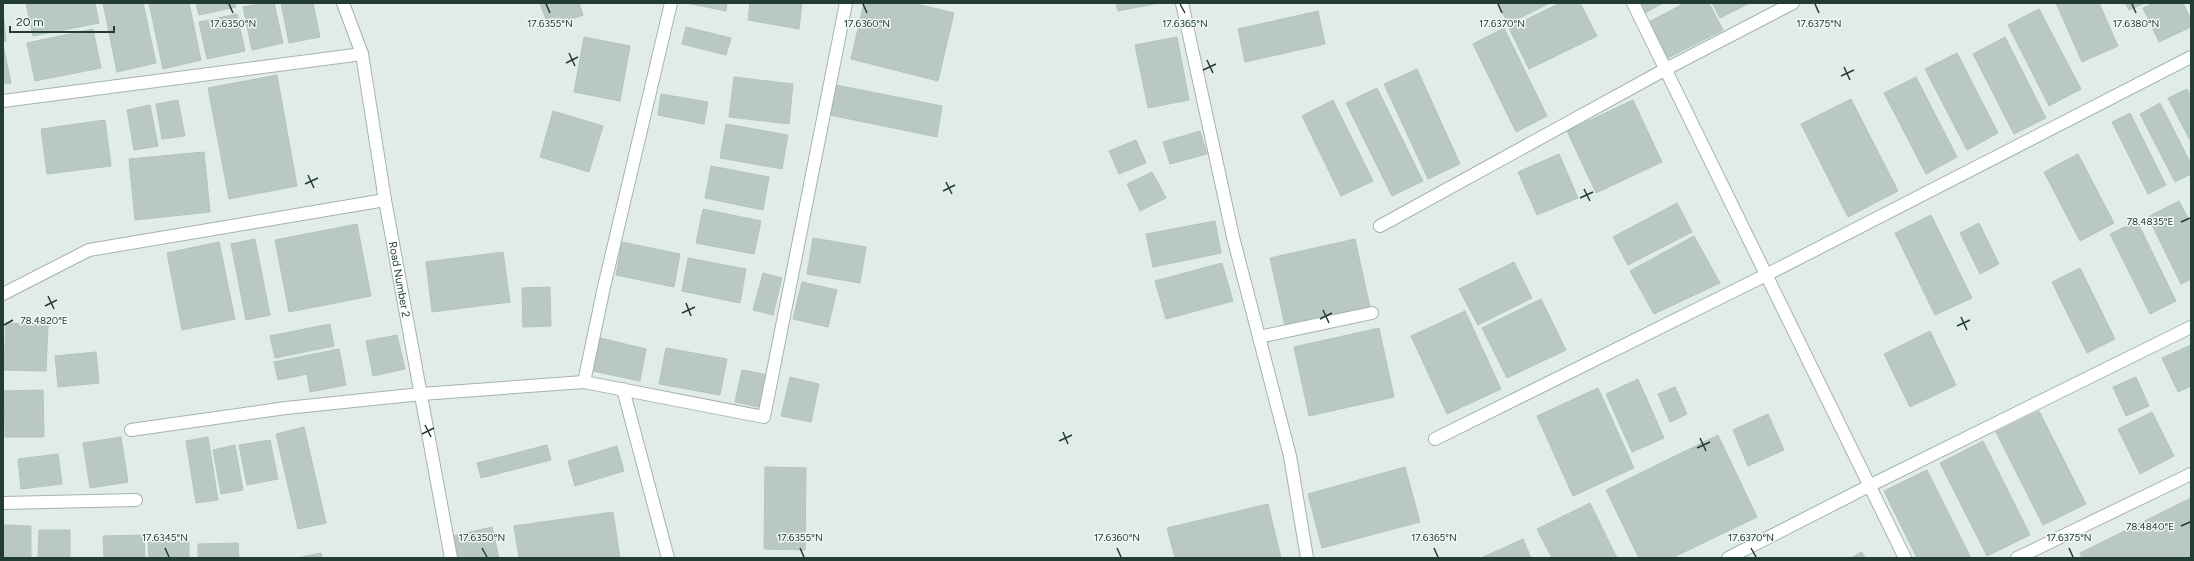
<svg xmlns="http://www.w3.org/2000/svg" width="2194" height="561" font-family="Figtree,sans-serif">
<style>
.building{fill:#b9c8c3;stroke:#b3c4be}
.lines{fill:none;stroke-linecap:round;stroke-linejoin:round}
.street-casing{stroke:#a4b3ae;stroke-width:14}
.street{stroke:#fff;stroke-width:12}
.ticks{fill:none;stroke:#223b35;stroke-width:1.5}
.labels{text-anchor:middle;stroke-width:3;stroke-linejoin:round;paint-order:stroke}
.street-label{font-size:11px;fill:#223b35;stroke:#f1f8f4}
.ticks-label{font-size:10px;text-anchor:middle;fill:#223b35;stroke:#f1f8f4;stroke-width:3;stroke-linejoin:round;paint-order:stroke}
</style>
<rect width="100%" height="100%" fill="#e1ebe7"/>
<!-- building -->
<path class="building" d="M26,3h69l4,20 -66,13z
M103,3h40l13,60 -39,9z
M149,3h40l12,57 -38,9z
M196,3h39l1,4 -37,8z
M265,3h9l9,40 -31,7 -9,-43z
M281,3h32l7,34 -31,6z
M540,3h39l4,12 -34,12z
M687,3h40l-1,8z
M750,3h52l-3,26 -51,-9z
M864,3h49l41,10 -16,68 -87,-22z
M1116,3h43l-41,8z
M1498,3h52l-42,21z
M1560,3h20l17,33 -68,33 -20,-41z
M1639,3h24l-18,10z
M1685,3h24l14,27 -57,29 -19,-36z
M1712,3h38l-30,15z
M2056,3h43l19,43 -36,16z
M2125,3h20l-16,7z
M2154,3h29l8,17v7l-32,15 -16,-34z
M2039,9l42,80 -32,17 -41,-81z
M1318,11l7,33 -80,18 -7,-33z
M3,12l3,29 -3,1z
M237,14l8,37 -38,8 -8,-37z
M686,27l45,11 -5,17 -44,-11z
M1504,28l43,88 -31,16 -43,-88z
M93,29l8,39 -66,13 -8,-38z
M584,37l46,9 -10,55 -46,-9z
M1177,37l12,63 -41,8 -13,-63z
M2005,37l41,81 -32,16 -41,-80z
M3,45l8,38 -8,1z
M1957,53l41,80 -31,17 -42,-81z
M1417,69l43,95 -32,15 -44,-95z
M277,75l20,111 -68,13 -21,-111z
M734,77l59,7 -4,40 -60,-7z
M1916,77l41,80 -31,17 -42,-81z
M836,85l106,21 -5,31 -107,-22z
M1377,88l46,93 -31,15 -46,-93z
M2187,89l4,7v46l-23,-44z
M661,94l47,8 -4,22 -46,-9z
M1851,99l47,92 -50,26 -47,-93z
M178,100l7,36 -23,3 -6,-35z
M1333,100l40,81 -32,15 -39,-80z
M1633,100l29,62 -66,31 -29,-62z
M2160,103l31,61v10l-16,8 -35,-68z
M150,105l8,41 -24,4 -7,-40z
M553,111l50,15 -14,46 -49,-15z
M2130,113l36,72 -18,9 -36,-72z
M105,120l6,46 -64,8 -6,-45z
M726,124l62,11 -6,34 -62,-11z
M1200,131l7,23 -37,10 -7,-22z
M1136,140l10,23 -27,11 -10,-23z
M204,152l6,60 -75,8 -6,-61z
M1559,154l19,44 -41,17 -19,-43z
M2078,154l36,69 -34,18 -36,-69z
M711,166l58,11 -6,33 -58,-12z
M1152,172l14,26 -26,13 -13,-27z
M2179,201l12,23v55l-10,5 -33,-67z
M1677,203l15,29 -64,33 -15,-28z
M703,209l58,12 -7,33 -58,-11z
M1931,215l41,83 -37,17 -40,-82z
M1215,221l6,32 -68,14 -7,-33z
M2137,221l39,80 -26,13 -40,-80z
M1979,223l20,41 -19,10 -20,-41z
M357,224l14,72 -82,16 -14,-72z
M1694,236l26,47 -66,31 -24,-43z
M813,238l53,9 -6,36 -53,-9z
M255,239l15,76 -24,5 -15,-76z
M1355,239l15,68 -85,19 -15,-68z
M219,242l16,77 -53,11 -15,-77z
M622,242l58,12 -6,33 -58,-12z
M503,252l7,50 -78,10 -6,-50z
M688,258l58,11 -6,34 -58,-12z
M1514,262l18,36 -54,27 -19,-36z
M1222,263l11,38 -67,18 -11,-38z
M2080,268l35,71 -28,14 -35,-71z
M763,273l19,5 -9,37 -20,-5z
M802,282l35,8 -9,37 -35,-8z
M550,287l1,39 -28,1 -1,-39z
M1541,299l25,51 -59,28 -25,-50z
M1465,311l36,78 -54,25 -36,-78z
M6,323l42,2 -2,46 -42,-1z
M330,324l4,22 -59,12 -5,-22z
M1379,328l15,69 -85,19 -15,-69z
M1930,331l26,54 -46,22 -26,-53z
M397,335l8,34 -32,7 -7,-35z
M600,338l46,11 -6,32 -47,-10z
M2191,345v41l-13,6 -16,-34z
M666,348l61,11 -7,36 -61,-11z
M339,349l7,36 -36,7 -3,-18 -29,6 -4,-18z
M96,352l3,31 -41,4 -3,-31z
M742,370l27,5 -6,33 -28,-6z
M790,377l29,7 -8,38 -30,-6z
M2136,377l13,29 -23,10 -13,-29z
M1638,379l26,59 -32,14 -26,-58z
M1675,387l12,27 -17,8 -12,-28z
M1598,388l36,80 -61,28 -36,-80z
M43,390l1,47h-39l-1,-46z
M2039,411l47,93 -43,21 -47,-93z
M2152,412l22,44 -34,18 -22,-45z
M1768,414l16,36 -36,16 -15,-36z
M304,427l22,96 -28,6 -22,-95z
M1718,435l39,82 -85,41h-33l-33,-68z
M121,437l7,45 -38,6 -7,-45z
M208,437l10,63 -22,3 -10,-62z
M270,440l8,39 -31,6 -8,-40z
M1983,441l47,94 -43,21 -47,-93z
M235,445l8,45 -22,4 -8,-44z
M547,445l4,15 -70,18 -4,-15z
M617,446l7,25 -49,15 -7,-25z
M58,454l4,30 -41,5 -3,-30z
M765,467l41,1 -1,82 -41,-1z
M1405,467l15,55 -98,26 -14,-54z
M1927,470l44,88h-54l-33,-67z
M2191,498v60h-109l-2,-5z
M1590,503l27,55h-65l-15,-29z
M1268,504l13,54h-106l-8,-30z
M613,512l7,46h-101l-5,-32z
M3,525l28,1v32h-28z
M492,527l7,31h-41l-5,-22z
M39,530h31v28h-32z
M144,535l1,23h-41l-1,-22z
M1523,539l8,19h-50z
M189,541v17h-40l-1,-16z
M238,543l1,15h-41v-14z
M1862,552l3,6h-15z
M321,553l1,5h-25z"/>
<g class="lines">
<!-- street casing -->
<g class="street-casing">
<g id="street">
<path id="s1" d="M343,3l19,51 23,146 66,358"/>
<path d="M1182,3l51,234 57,219 17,102"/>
<path d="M1633,3l272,555"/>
<path d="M3,101l359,-47"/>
<path d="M1380,226l286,-157 127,-66"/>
<path d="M3,294l86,-44 296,-50"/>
<path d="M1259,337l113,-24"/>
<path d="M584,382l20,-95 67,-284"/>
<path d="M623,389l45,169"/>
<path d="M131,430l155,-22 135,-14 163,-12 180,35 82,-414"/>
<path d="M1435,439l331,-164 425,-218"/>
<path d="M3,503l133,-3"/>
<path d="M1728,558l141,-72 322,-159"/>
<path d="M2017,558l174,-84"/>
</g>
</g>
<!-- street -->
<use href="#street" class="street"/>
</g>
<!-- ticks -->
<path class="ticks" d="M229,4l4,9M546,4l4,9M863,4l4,9M1180,4l5,9M1498,4l4,9M1815,4l4,9M2132,4l4,9M569,53l6,13M1207,60l6,13M566,63l12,-6M1844,67l6,13M1203,70l13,-6M1841,76l13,-6M308,175l6,13M946,182l6,12M305,184l13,-6M1584,189l6,12M943,191l12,-6M1580,198l13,-6M2181,222l9,-4M48,296l6,13M686,303l5,13M45,306l12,-6M1323,310l6,13M682,313l13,-6M1961,317l6,13M1320,319l12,-6M4,325l9,-5M1957,326l13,-6M425,425l6,12M1063,432l5,12M422,434l12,-6M1700,438l6,13M1059,441l13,-6M1697,448l13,-6M2181,526l9,-4M165,548l4,9M482,548l5,9M800,548l4,9M1117,548l4,9M1434,548l4,9M1751,548l5,9M2069,548l4,9"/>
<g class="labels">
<!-- street labels -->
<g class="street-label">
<text dy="4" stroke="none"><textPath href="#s1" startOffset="283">Road Number 2</textPath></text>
</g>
</g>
<g class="ticks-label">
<text x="233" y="27">17.6350°N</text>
<text x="550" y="27">17.6355°N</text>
<text x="867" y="27">17.6360°N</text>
<text x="1185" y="27">17.6365°N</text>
<text x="1502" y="27">17.6370°N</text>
<text x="1819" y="27">17.6375°N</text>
<text x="2136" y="27">17.6380°N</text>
<text x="2150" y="225">78.4835°E</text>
<text x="44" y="324">78.4820°E</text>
<text x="2150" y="530">78.4840°E</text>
<text x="165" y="541">17.6345°N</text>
<text x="482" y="541">17.6350°N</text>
<text x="800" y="541">17.6355°N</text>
<text x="1117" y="541">17.6360°N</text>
<text x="1434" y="541">17.6365°N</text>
<text x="1751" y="541">17.6370°N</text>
<text x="2069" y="541">17.6375°N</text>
</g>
<!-- border -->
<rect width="2194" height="561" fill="none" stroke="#223b35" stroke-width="8"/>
<!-- scale -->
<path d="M10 26v6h104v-6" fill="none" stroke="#223b35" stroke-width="2"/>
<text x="16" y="26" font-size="12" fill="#223b35" stroke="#f1f8f4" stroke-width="3" paint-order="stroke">20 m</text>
</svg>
